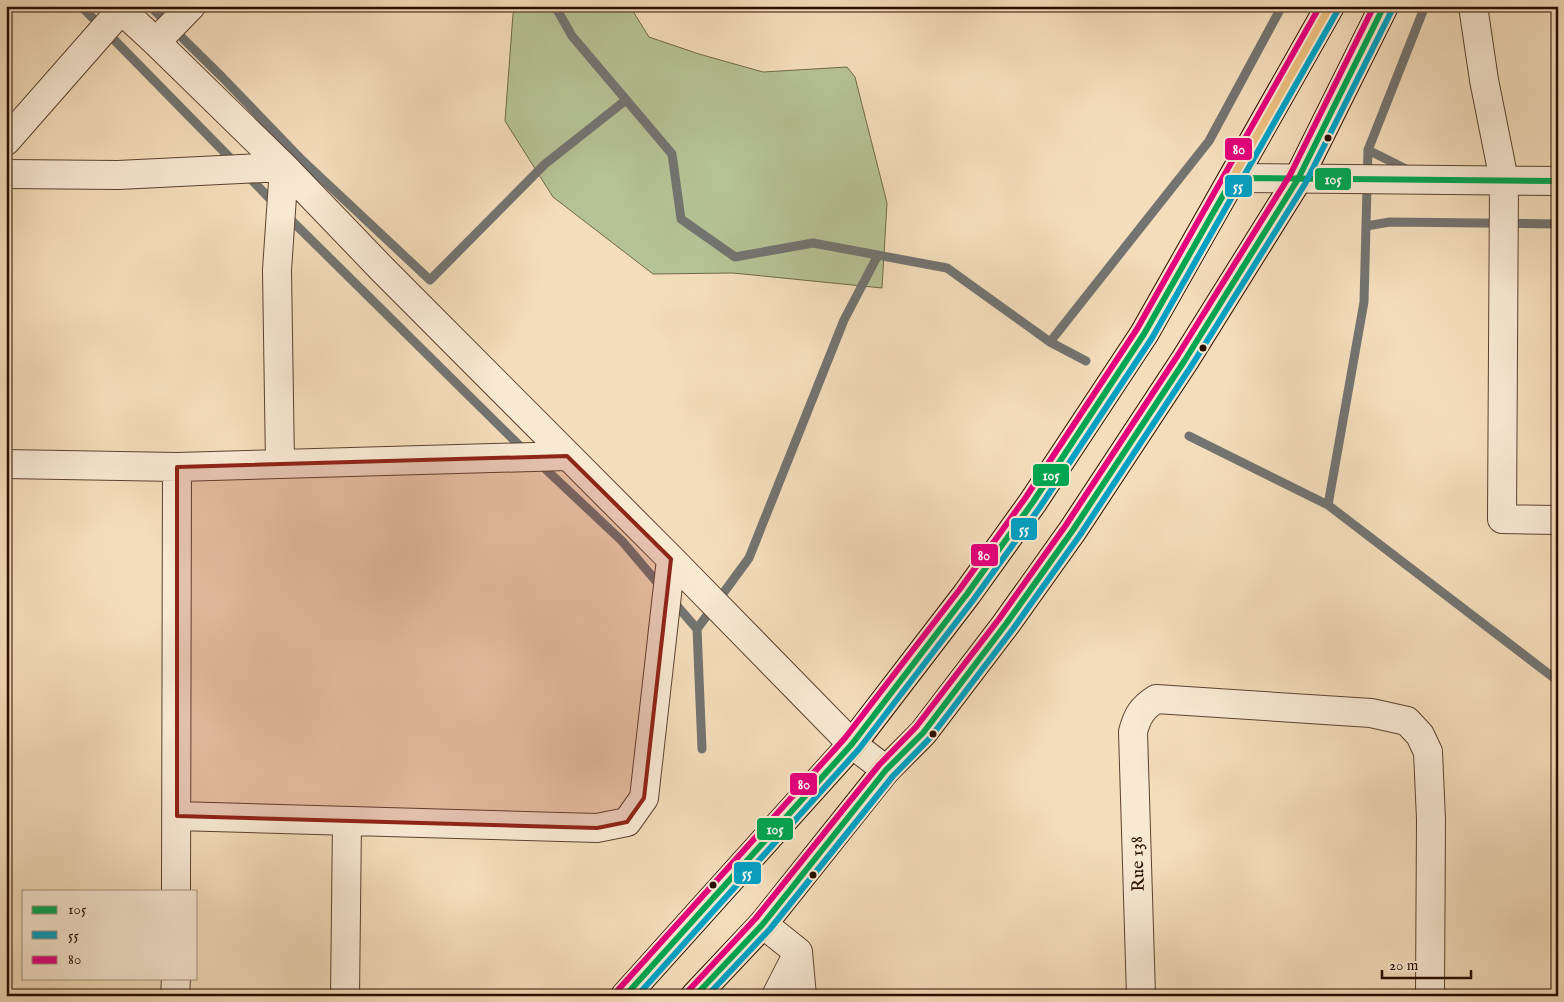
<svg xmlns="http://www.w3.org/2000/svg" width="1564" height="1002" font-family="'IM FELL English',serif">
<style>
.green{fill:#b5c295;stroke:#70684a}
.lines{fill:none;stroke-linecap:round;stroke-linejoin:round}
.stream{stroke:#737471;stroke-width:9}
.minor-casing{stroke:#5c422f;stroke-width:30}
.highway-casing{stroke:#2a0e00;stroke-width:30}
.minor{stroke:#f8e9d3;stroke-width:28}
.highway{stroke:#eabe7e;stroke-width:28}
.bus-1-casing{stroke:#f8e9d3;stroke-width:10}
.bus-2-casing{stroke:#f8e9d3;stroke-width:10}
.bus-3-casing{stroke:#f8e9d3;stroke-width:10}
.bus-1{stroke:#00a651;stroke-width:6}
.bus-2{stroke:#02a1c4;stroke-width:6}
.bus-3{stroke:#e5007d;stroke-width:6}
.marked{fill:#8f2418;fill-opacity:0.2;stroke:#8f2418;stroke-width:4;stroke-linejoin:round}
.bus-dot{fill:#2a0e00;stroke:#f8e9d3;stroke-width:2}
.labels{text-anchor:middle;stroke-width:4.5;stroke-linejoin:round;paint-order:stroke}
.street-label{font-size:18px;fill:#2a0e00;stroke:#f8e9d3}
.line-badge{stroke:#f8e9d3;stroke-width:2}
.badge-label{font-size:14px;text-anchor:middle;font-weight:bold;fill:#fff}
</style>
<rect width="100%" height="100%" fill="#f4ddbb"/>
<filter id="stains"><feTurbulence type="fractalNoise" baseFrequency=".004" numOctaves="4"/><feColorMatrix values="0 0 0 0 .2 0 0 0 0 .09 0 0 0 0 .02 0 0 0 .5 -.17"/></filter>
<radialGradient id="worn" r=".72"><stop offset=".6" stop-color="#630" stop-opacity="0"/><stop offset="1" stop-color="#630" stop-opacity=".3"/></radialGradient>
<!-- green -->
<path class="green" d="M517,6h117v7l15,24 50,17 64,18 84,-5 8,10 32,126 -5,85 -149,-15 -80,1 -100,-77 -48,-76 8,-107z"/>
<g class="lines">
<!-- stream -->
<path class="stream" d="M81,6l156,159
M150,6l72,71 80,83 128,120 115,-116 81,-64
M555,6l17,30 100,118 9,65 54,38 78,-14 134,25 103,74 36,19
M1368,150l40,20
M246,174l29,30
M286,215l240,237
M1366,226l24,-4 168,2
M1050,342l159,-201 73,-135
M1189,436l139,69 230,176
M538,462l84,79 40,47
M1328,505l36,-203 4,-152 57,-144
M672,600l25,29 5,120
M697,629l52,-71 95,-238 34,-65"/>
<!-- minor casing -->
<g class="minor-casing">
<path id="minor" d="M117,6l39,36 128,125 99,103 288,289 181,185 34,26
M1473,6l11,74 20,100 -2,339 56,1
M156,42l35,-36
M6,141l115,-131
M6,174l112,1 166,-8 -7,103 3,194
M1233,178l325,3
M6,464l171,3 390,-11
M177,816l420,12 30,-6 17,-24 27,-239
M176,891l1,-424
M763,924l35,28 4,44
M175,996l1,-18
M345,996l2,-175
M776,996l22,-43
M1141,996l-8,-264c4,-16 9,-24 23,-33l215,14 36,8 13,14 8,17 3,67 -1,177"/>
</g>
<!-- highway casing -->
<g class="highway-casing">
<path id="highway" d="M625,996l227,-252 115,-150 66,-92 111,-168 186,-328
M695,996l68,-72 123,-154 37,-37 83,-109 67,-94 112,-170 113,-181 86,-173"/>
</g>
<!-- minor -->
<use href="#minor" class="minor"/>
<!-- highway -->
<use href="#highway" class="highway"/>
<!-- bus-1 casing -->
<g class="bus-1-casing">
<path id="bus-1" d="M625,996l227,-252 115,-150 66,-92 111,-168 89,-156 325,3
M695,996l68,-72 123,-154 37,-37 83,-109 67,-94 112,-170 113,-181 86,-173"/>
</g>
<!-- bus-2 casing -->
<g class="bus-2-casing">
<path id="bus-2" d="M637,996l222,-247 115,-150 66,-92 112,-169 186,-328
M707,996l63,-67 123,-153 37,-38 83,-109 67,-94 112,-170 113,-181 87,-174"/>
</g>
<!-- bus-3 casing -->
<g class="bus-3-casing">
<path id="bus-3" d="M618,990l227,-252 115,-149 66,-92 111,-168 183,-323
M689,990l67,-72 123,-153 37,-38 83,-108 67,-94 112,-170 112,-180 84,-169"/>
</g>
<!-- bus-1 -->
<use href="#bus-1" class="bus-1"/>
<!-- bus-2 -->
<use href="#bus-2" class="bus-2"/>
<!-- bus-3 -->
<use href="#bus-3" class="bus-3"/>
</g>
<!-- marked area -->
<path class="marked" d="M567,456l104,103 -27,239 -17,24 -30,6 -420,-12v-349z"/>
<!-- markers -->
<g class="bus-dot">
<circle cx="1328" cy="138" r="4.5"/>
<circle cx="1203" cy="348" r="4.5"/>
<circle cx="933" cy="734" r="4.5"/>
<circle cx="813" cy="875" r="4.5"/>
<circle cx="713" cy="885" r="4.5"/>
</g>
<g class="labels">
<!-- street labels -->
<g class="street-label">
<text transform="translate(1137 864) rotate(-92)" y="6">Rue 138</text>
</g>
</g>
<g class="line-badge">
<rect x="1224" y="137" width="29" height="24" rx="5" fill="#e5007d"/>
<rect x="1314" y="167" width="38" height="24" rx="5" fill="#00a651"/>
<rect x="1224" y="174" width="29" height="24" rx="5" fill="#02a1c4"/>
<rect x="1032" y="463" width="38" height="24" rx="5" fill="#00a651"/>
<rect x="1010" y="517" width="28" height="24" rx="5" fill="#02a1c4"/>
<rect x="970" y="543" width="29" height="24" rx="5" fill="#e5007d"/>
<rect x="789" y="772" width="29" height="24" rx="5" fill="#e5007d"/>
<rect x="756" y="817" width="38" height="24" rx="5" fill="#00a651"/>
<rect x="733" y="861" width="29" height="24" rx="5" fill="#02a1c4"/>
</g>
<g class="badge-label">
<text x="1239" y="154">80</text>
<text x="1333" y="184">105</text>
<text x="1238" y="191">55</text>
<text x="1051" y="480">105</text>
<text x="1024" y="534">55</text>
<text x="984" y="560">80</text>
<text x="804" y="789">80</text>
<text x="775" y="834">105</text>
<text x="747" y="878">55</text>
</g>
<!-- margin -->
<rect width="1564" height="1002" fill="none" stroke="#f4ddbb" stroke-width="25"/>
<rect x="8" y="8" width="1549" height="987" fill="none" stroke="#2a0e00" stroke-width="2.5"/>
<rect x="12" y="12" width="1539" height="977" fill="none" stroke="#2a0e00"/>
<!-- legend -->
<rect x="22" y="890" width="175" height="90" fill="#f8e9d3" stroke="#a6917f"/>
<rect x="32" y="906" width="25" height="8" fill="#00a651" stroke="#a6917f"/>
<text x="68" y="914" font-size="15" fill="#2a0e00">105</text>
<rect x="32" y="931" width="25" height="8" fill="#02a1c4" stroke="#a6917f"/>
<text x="68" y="940" font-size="15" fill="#2a0e00">55</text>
<rect x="32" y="956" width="25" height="8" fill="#e5007d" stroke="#a6917f"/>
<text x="68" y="964" font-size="15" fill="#2a0e00">80</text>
<!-- scale -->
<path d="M1382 970v8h89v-8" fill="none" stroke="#2a0e00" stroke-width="2.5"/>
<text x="1389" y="970" font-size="15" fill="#2a0e00" stroke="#f8e9d3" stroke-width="4" paint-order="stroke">20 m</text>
<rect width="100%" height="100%" filter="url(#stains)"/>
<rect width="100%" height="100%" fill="url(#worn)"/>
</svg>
